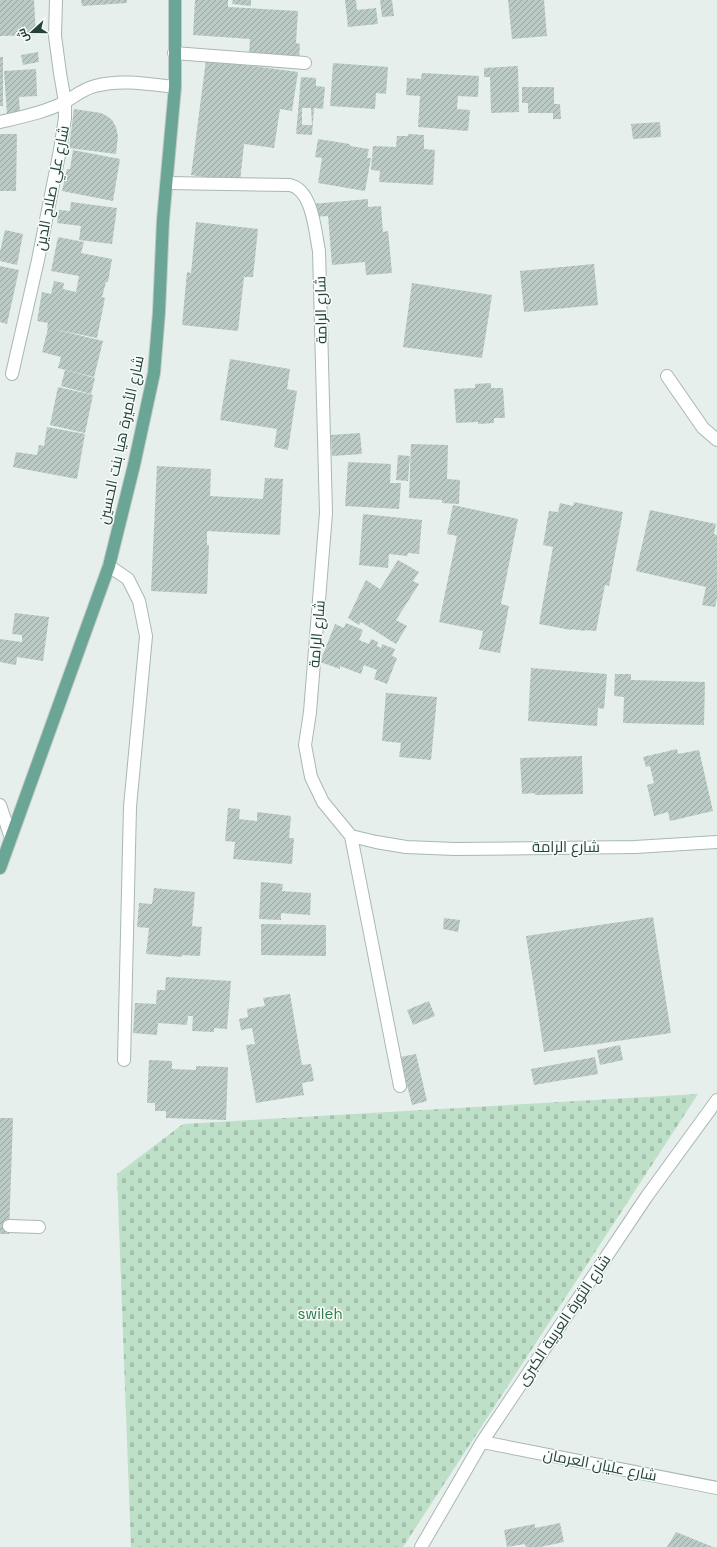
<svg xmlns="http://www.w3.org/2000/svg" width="717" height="1547" font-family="'Space Grotesk',Cairo,sans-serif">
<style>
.cemetery{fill:url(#cemetery-stones)}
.building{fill:url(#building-hatch);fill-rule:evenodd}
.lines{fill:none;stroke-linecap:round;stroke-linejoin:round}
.minor-casing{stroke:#a8b8b2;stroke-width:14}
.major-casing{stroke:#c2cac8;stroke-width:14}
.minor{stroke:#fff;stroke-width:12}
.major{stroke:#6aa596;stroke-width:12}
.labels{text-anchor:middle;stroke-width:3;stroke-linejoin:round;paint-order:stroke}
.street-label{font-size:15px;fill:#24423a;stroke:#f7fbf9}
.park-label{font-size:15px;fill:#2d7a4b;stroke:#f7fbf9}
</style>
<defs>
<pattern id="cemetery-stones" width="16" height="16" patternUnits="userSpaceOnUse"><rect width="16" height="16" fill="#bfe0c8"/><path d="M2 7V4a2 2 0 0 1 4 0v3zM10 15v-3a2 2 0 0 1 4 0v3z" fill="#a4c1ad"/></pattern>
<pattern id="building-hatch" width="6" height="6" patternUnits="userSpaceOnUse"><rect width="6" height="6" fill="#bbcac4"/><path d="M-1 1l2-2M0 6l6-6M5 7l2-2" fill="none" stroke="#98a6a0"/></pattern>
</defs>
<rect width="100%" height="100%" fill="#e6efeb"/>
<!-- cemetery -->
<path class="cemetery" d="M698,1094l-295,453h-272l-14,-373 66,-50z"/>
<!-- building -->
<path class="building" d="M0,0h34l2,35 -36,1z
M81,0h46v3l-45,3z
M195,0h33v7l70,4 -2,32 4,1 -1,16 -50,-6 1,-15 -57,-4z
M233,0h18v6l-19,-2z
M345,0h11l1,10 19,-2 2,16 -30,3z
M380,0h12l2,16 -12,1z
M508,0h36l3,36 -35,3z
M38,52l1,10 -16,3 -2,-10z
M0,57h3v49h-3z
M206,60l92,12 -6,39 -12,-2 -6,39 -30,-4 -4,38 -49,-7z
M333,63l55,4 -2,27 -10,-1 -1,16 -45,-3z
M518,66l1,46 -28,1 -1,-36h-6v-9z
M36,69l1,27 -18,1 1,18h-13l-3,-44z
M422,73l57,3 -1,21 -20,-1 -1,13 13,1 -2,21 -50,-4 2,-31 -14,-1 1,-17 14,1z
M301,77l15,1v8l9,1 -2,22 -9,-1 -2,27 -16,-1zM302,108h9l1,17h-10z
M522,87h32v17h6l1,15h-8v-6h-25v-10h-6z
M74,109l27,4 6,3 5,4 4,7 2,9 -2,18 -47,-6z
M660,122l1,15 -28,2 -2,-15z
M0,134h17l-1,57h-16z
M408,134l16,1v14l11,1 -2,35 -54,-3 1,-11 -9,-1 2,-24 23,1 1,-11h11z
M318,139l32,5v2l19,3 -2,9h4l-6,33 -47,-8 4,-25 -7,-1z
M73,150l47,9 -7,42 -51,-10 5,-22h3z
M368,199v8l13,-1 2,26 5,-1 4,42 -26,2 -1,-13 -33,3 -4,-49 -15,1 -1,-13z
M71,202l46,6 -5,36 -33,-4 2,-14 -24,-3 2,-13 11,1z
M196,222l62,7 -5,48h-9l-6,54 -56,-6 5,-53 4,1z
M5,230l18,4 -6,31 -17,-4v-9z
M58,237l26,5 -3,11 31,6 -4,23h-2l-4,15 3,1 -8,40 -44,-9 50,12 -9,36 -36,-9 3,-11 -19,-5 6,-24h-1l1,-5 -11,-2 5,-29 9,2 3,-13 10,2 -1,6 13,3 3,-16 -28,-5z
M594,264l4,41 -74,7 -4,-41z
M0,266l19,4 -12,54 -7,-2z
M412,283l80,12 -10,63 -79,-11z
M230,359l60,10 -3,20 10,2 -9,59 -14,-3 3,-18 -57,-9z
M65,370l30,8 -4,16 -30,-8z
M491,383v5h12l2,30h-11v5l-16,1v-2l-22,1 -2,-34 21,-1v-4z
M58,387l35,8 -8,38 -35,-8z
M47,427l38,7 -8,45 -64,-12 3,-15 21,3 2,-10 5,1z
M360,433l2,21 -30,2 -1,-21z
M411,444l37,1 -1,34 13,1 -1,24 -17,-1v-3l-33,-2z
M398,455l12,1 -2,25 -12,-1z
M348,462l43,2 -1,19h11l-2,26 -54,-3z
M157,466l54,3 -1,27 53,3 2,-21 18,1 -3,56 -73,-4v14h2l-2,49 -56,-3z
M574,502l49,10 -14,74 -4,-1 -9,46 -11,-1v1l-14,-2v1l-32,-6 14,-77 -10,-2 6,-34 9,1 2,-9 13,3z
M453,505l65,14 -17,85 8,2 -9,47 -21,-4 4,-18 -44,-9 18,-86 -10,-2z
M650,510l66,14 -2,10 3,1v63l-2,9 -13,-2 4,-18 -70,-16z
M363,514l59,6 -3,34 -11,-1 -1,3 -18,-2 -1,14 -29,-3z
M398,560l21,12 -6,9 6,3 -23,36 11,6 -11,18 -35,-22 -2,3 -11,-7 18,-38 14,9z
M15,613l34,4 -6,44 -26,-4 -1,8 -16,-3v-23l22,3v-7l-10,-1z
M346,623l17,7 -4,10 10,4 2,-5 7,3 -1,4 4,2 1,-4 13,5 -3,7 5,2 -10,26 -13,-5 3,-9 -13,-5 -3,9 -21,-8v3l-20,-7 15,-38 9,4z
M531,668l76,6 -3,35 -6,-1 -1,18 -69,-5z
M615,674h16v6l74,2 -1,43 -81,-2 1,-26 -10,-1z
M386,693l51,4 -6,63 -32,-3 2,-14 -19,-2z
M677,749l1,5 21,-4 14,61 -43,10 -2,-9 -14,4 -7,-31 7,-2 -4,-17 -4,1 -3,-10z
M582,756l1,38 -48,1v-2l-13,1 -2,-36z
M228,808l12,1 -1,10 18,2v-9l34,4 -2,22h5l-2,26 -59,-5 2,-17 -10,-1z
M261,882l22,2 -1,7 29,2 -1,22 -29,-2v7l-22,-1z
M154,888l41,4 -3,34 10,1 -2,29 -18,-1v2l-36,-3 3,-26 -12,-1 2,-24 13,1z
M653,917l18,116 -127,19 -18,-116z
M444,918l16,2 -2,12 -15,-3z
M261,924l65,1v31l-65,-1z
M166,977l65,4 -4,48 -13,-1v4l-22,-1 1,-15h-5l-1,9 -29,-2 -1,12 -24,-2 2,-30 21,1 1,-14h8z
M290,994l12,71 9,-1 3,17 -12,2 2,12 -48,8 -10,-58 9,-1 -3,-16 -11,2 -2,-11 9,-2 -1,-8 18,-3 -2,-8z
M429,1001l6,15 -22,9 -6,-15z
M620,1045l3,15 -23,5 -3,-15z
M416,1054l11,47 -15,4 -12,-48z
M595,1057l3,17 -64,11 -3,-16z
M149,1060l23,1v8l24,1v-4l32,1 -2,53 -60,-2v-7h-11v-8h-8z
M0,1118h13l-4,116h-9z
M560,1523l4,19 -24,5h-14l-1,-3 -18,3 -3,-17 31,-6v4z
M676,1532l37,15h-46z"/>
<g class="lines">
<!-- minor casing -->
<g class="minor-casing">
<path id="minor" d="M174,53l131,10
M0,122c21,-5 46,-10 65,-20 10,-6 18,-13 30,-16 26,-7 53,-2 80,1
M167,183l123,2c23,5 25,47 29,66l7,262 -16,199 -5,33 6,32 12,25 28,34 25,6 30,5 49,2 180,-2 82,-5
M12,374l26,-114 22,-110 5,-32v-16l-5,-29 -5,-37 1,-36
M667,376l36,52 14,12
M109,566l19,13 11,22 7,35 -16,171 -6,253
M0,805l11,33
M351,836l49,250
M9,1226l30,1
M482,1442l235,46
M421,1547l61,-105 165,-246 70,-96"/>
</g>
<!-- major casing -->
<g class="major-casing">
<path id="major" d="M0,868l109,-302 25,-101 20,-92 5,-61 4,-92 12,-133v-87"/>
</g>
<!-- minor -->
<use href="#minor" class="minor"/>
<!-- major -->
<use href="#major" class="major"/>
</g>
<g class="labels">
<!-- street labels -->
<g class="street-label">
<text transform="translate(52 188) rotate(-79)" y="5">شارع علي صلاح الدين</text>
<text transform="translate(321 310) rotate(-91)" y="5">شارع الرامة</text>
<text transform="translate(121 440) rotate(-78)" y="5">شارع الأميرة هيا بنت الحسين</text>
<text transform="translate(317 634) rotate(-85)" y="5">شارع الرامة</text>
<text x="566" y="852">شارع الرامة</text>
<text transform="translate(564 1320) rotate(-56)" y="5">شارع الثورة العربية الكبرى</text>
<text transform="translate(600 1465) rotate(11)" y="5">شارع عليان العرمان</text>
</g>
<!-- park labels -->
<g class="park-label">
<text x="320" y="1319">swileh</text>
</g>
</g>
<!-- north arrow -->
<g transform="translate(32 32) rotate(249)" stroke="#f7fbf9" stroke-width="3" paint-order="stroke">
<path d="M0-3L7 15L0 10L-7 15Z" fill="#24423a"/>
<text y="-6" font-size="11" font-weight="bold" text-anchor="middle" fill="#24423a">ش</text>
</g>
</svg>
